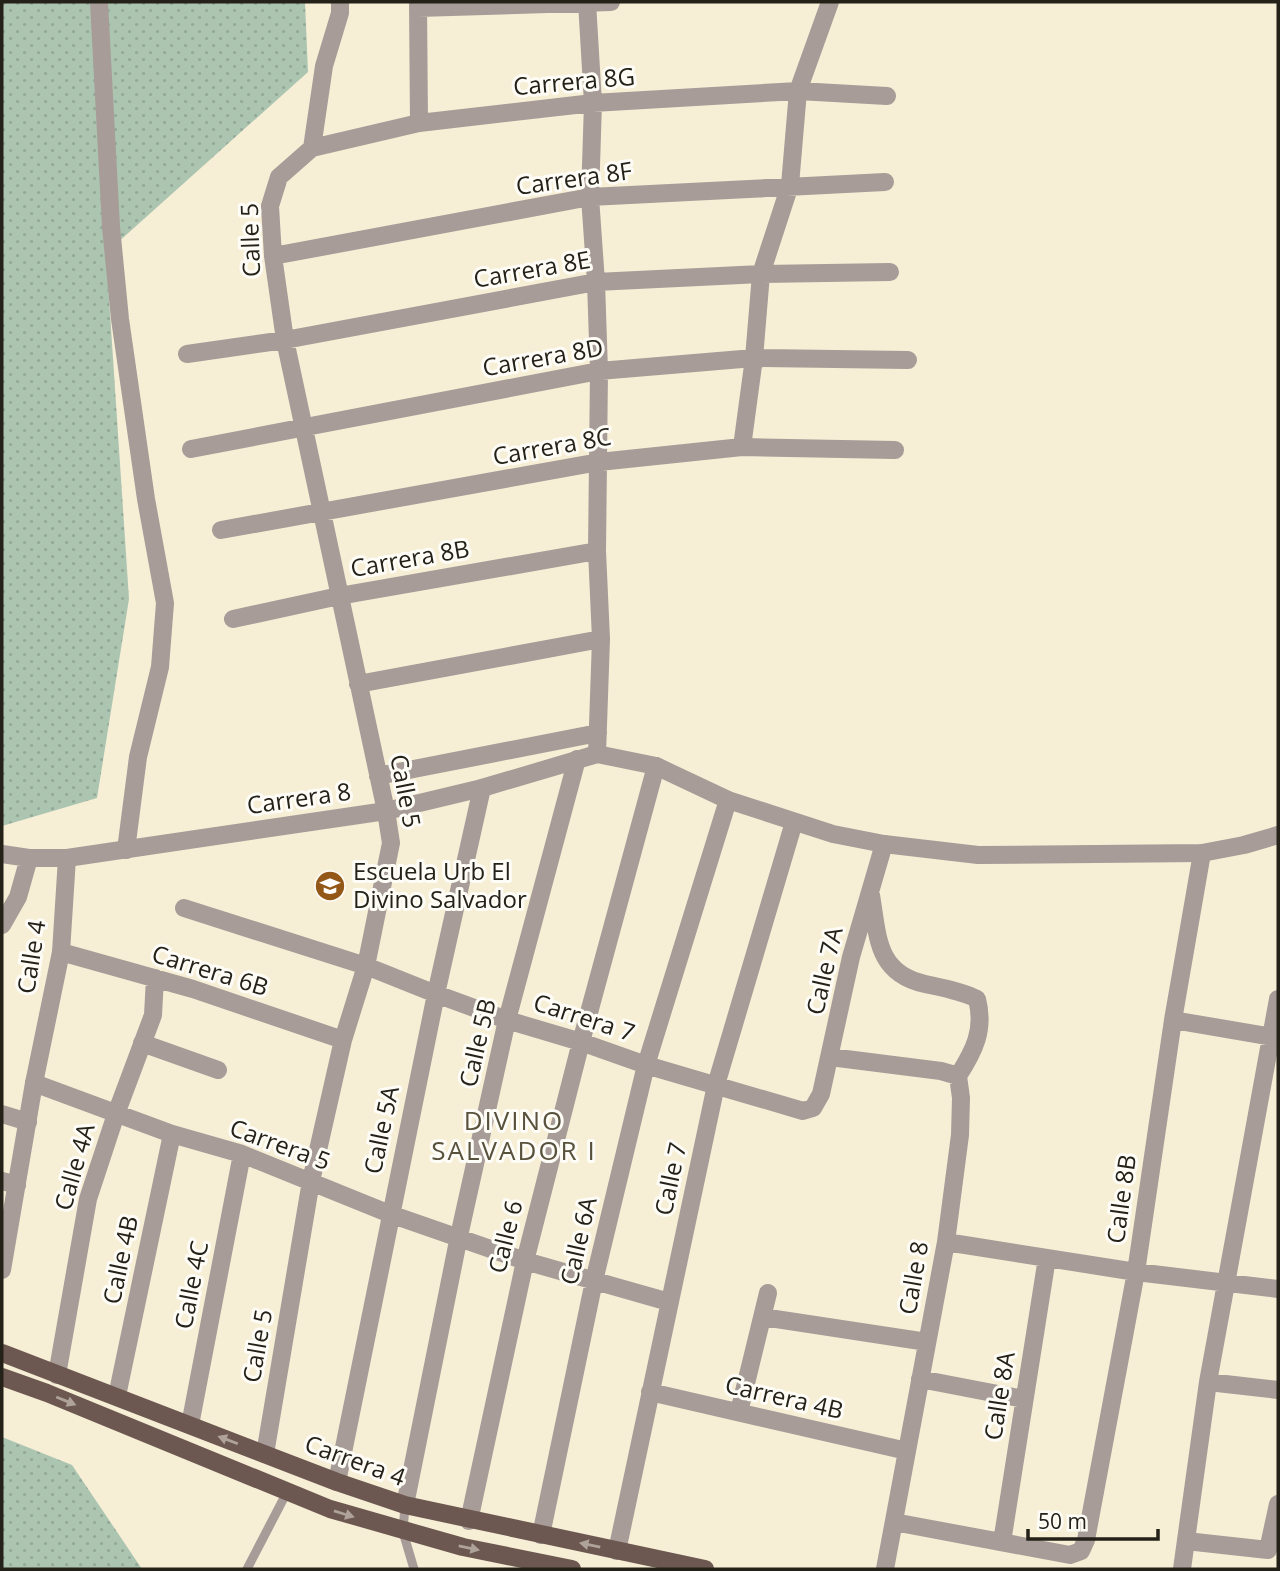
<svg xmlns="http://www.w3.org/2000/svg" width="1280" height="1571" font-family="'Open Sans',sans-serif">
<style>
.grass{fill:url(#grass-dots)}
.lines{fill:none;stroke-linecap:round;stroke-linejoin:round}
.service{stroke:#a79c97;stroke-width:9}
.minor{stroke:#a79c97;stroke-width:18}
.tertiary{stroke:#a79c97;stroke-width:18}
.primary{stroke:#6c5850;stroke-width:18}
.oneway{fill:#aea29b}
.labels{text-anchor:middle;stroke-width:6;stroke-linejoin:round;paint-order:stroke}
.street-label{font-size:24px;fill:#242118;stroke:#fefcf7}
.poi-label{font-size:24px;fill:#242118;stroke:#fefcf7;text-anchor:start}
.neighbourhood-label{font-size:26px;letter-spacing:2px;fill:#58513c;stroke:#fefcf7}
</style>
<defs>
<pattern id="grass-dots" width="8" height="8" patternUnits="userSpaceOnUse" patternTransform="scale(1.75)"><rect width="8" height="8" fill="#acc5b1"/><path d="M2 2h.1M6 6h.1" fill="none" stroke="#94a998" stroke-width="1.8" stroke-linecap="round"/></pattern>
</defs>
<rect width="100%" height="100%" fill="#f7eed6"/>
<!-- grass -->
<path class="grass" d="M2,2h303l3,70 -202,181 23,346 -32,199 -95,28z
M2,1437l70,28 70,104h-140z"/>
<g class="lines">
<!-- service -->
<path class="service" d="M405,1505l-2,27 11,37
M247,1569l40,-77"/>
<!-- minor -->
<path class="minor" d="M99,2l12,225 9,92 26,180 19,104 -5,64 -22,90 -12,93
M418,2l1,121
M587,2l6,101 -3,94 6,85 3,89 -2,180 4,88 -4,115
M418,8l193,-6
M312,148l12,-82 16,-53v-11
M273,256l317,-59 295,-15
M187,354l98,-14 311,-58 165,-8 129,-2
M742,447l12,-89 7,-84 29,-89 8,-94 32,-89
M191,449l408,-78 155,-13 154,2
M221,530l378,-68 143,-15 153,3
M233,619l106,-23 258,-45
M358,684l243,-45
M378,776l220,-43
M2,854l27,4h38
M871,895c7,41 5,78 54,89 18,4 36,7 52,15 8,31 -3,52 -19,77l3,22 -1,37 -14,107 -61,327
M184,908l182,58 70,28 71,26 74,22 65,23 157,46 10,-3 8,-14 30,-137 33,-113
M2,925l16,-28 11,-39
M61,952l132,37 150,51
M1173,1020l105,18
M142,1043l76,27
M830,1057l111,14 17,5
M34,1083l138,51 70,20 148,60 135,47 144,41
M2,1114l26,8
M2,1181l15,4
M946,1242l190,30 142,17
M762,1317l165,25
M57,1375l31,-176 28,-85 37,-99 2,-37
M920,1379l104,20
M1208,1382l70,8
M650,1392l257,59
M117,1396l55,-262
M739,1412l29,-119
M190,1425l52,-271
M265,1454l46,-273 32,-141 23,-74 25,-123 -5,-32 -101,-471 -12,-84 -3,-50 9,-29 33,-29 107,-25 174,-20 205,-12 89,5
M337,1482l99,-488 46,-206
M405,1505l54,-269 48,-216 70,-261
M469,1521l56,-260 56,-219 75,-276
M894,1522l176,33 11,-4 5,-11 50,-268 37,-252 29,-167
M541,1535l53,-254 52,-216 82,-265
M1186,1541l82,9 10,-46
M1002,1542l45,-284
M617,1551l99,-466 78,-263
M1182,1569l26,-187 70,-383"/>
<!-- tertiary -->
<path class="tertiary" d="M2,1270l32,-187 27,-131 6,-94 319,-47 96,-23 115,-34 59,12 72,34 105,34 51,10 94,11 224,-2 42,-8 34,-10"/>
<!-- primary -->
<path class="primary" d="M2,1353l335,129 68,23 300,64
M2,1377l45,16 283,116 133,38 109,22"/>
</g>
<!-- one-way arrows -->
<defs><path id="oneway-solid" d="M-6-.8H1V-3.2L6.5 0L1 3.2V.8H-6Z" transform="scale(1.75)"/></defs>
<g class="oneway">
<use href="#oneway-solid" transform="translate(66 1401) rotate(22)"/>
<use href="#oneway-solid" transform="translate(228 1440) rotate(-159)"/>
<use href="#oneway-solid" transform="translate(344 1514) rotate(17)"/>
<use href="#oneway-solid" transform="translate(590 1545) rotate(-168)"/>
<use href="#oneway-solid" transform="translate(469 1548) rotate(12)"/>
</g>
<!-- icons -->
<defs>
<g id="school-disc" transform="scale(1.575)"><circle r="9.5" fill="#935818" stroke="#fefcf7"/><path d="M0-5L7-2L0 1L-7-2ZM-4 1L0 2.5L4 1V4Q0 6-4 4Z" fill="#fff"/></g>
</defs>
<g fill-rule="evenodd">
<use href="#school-disc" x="330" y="886"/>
</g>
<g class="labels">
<!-- street labels -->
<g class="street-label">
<text transform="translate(574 82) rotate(-5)" y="8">Carrera 8G</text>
<text transform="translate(574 179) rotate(-8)" y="8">Carrera 8F</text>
<text transform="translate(251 240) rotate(-92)" y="8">Calle 5</text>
<text transform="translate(532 270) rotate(-10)" y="8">Carrera 8E</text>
<text transform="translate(543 358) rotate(-10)" y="8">Carrera 8D</text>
<text transform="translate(552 447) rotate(-10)" y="8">Carrera 8C</text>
<text transform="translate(410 559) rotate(-10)" y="8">Carrera 8B</text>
<text transform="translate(405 791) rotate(79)" y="8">Calle 5</text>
<text transform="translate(299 799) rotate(-8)" y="8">Carrera 8</text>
<text transform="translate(32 957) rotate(-81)" y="8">Calle 4</text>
<text transform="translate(210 971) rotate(17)" y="8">Carrera 6B</text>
<text transform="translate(825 971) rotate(-77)" y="8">Calle 7A</text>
<text transform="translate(584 1018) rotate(18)" y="8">Carrera 7</text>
<text transform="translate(478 1043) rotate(-77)" y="8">Calle 5B</text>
<text transform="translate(382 1130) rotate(-78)" y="8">Calle 5A</text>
<text transform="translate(280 1145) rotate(20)" y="8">Carrera 5</text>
<text transform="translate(75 1167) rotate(-74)" y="8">Calle 4A</text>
<text transform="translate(671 1179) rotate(-78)" y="8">Calle 7</text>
<text transform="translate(1122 1199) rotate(-82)" y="8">Calle 8B</text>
<text transform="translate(506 1237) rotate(-76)" y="8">Calle 6</text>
<text transform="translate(579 1241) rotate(-77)" y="8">Calle 6A</text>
<text transform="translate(121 1260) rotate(-78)" y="8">Calle 4B</text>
<text transform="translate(914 1278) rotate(-80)" y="8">Calle 8</text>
<text transform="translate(192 1285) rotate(-79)" y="8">Calle 4C</text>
<text transform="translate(258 1346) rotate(-80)" y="8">Calle 5</text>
<text transform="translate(1000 1396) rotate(-81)" y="8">Calle 8A</text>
<text transform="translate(784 1398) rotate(13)" y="8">Carrera 4B</text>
<text transform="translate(355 1461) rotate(20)" y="8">Carrera 4</text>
</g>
<!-- poi labels -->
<g class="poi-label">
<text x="353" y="880">Escuela Urb El<tspan x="353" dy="28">Divino Salvador</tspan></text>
</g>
<!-- neighbourhood labels -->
<g class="neighbourhood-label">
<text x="514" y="1130">DIVINO<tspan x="514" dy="30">SALVADOR I</tspan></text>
</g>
</g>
<!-- border -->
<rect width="1280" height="1571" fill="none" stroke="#242118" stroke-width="7"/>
<!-- scale -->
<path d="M1028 1529v10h130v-10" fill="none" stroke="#242118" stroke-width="3.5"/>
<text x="1038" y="1529" font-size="21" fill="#242118" stroke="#fefcf7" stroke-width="5" paint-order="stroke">50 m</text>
</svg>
